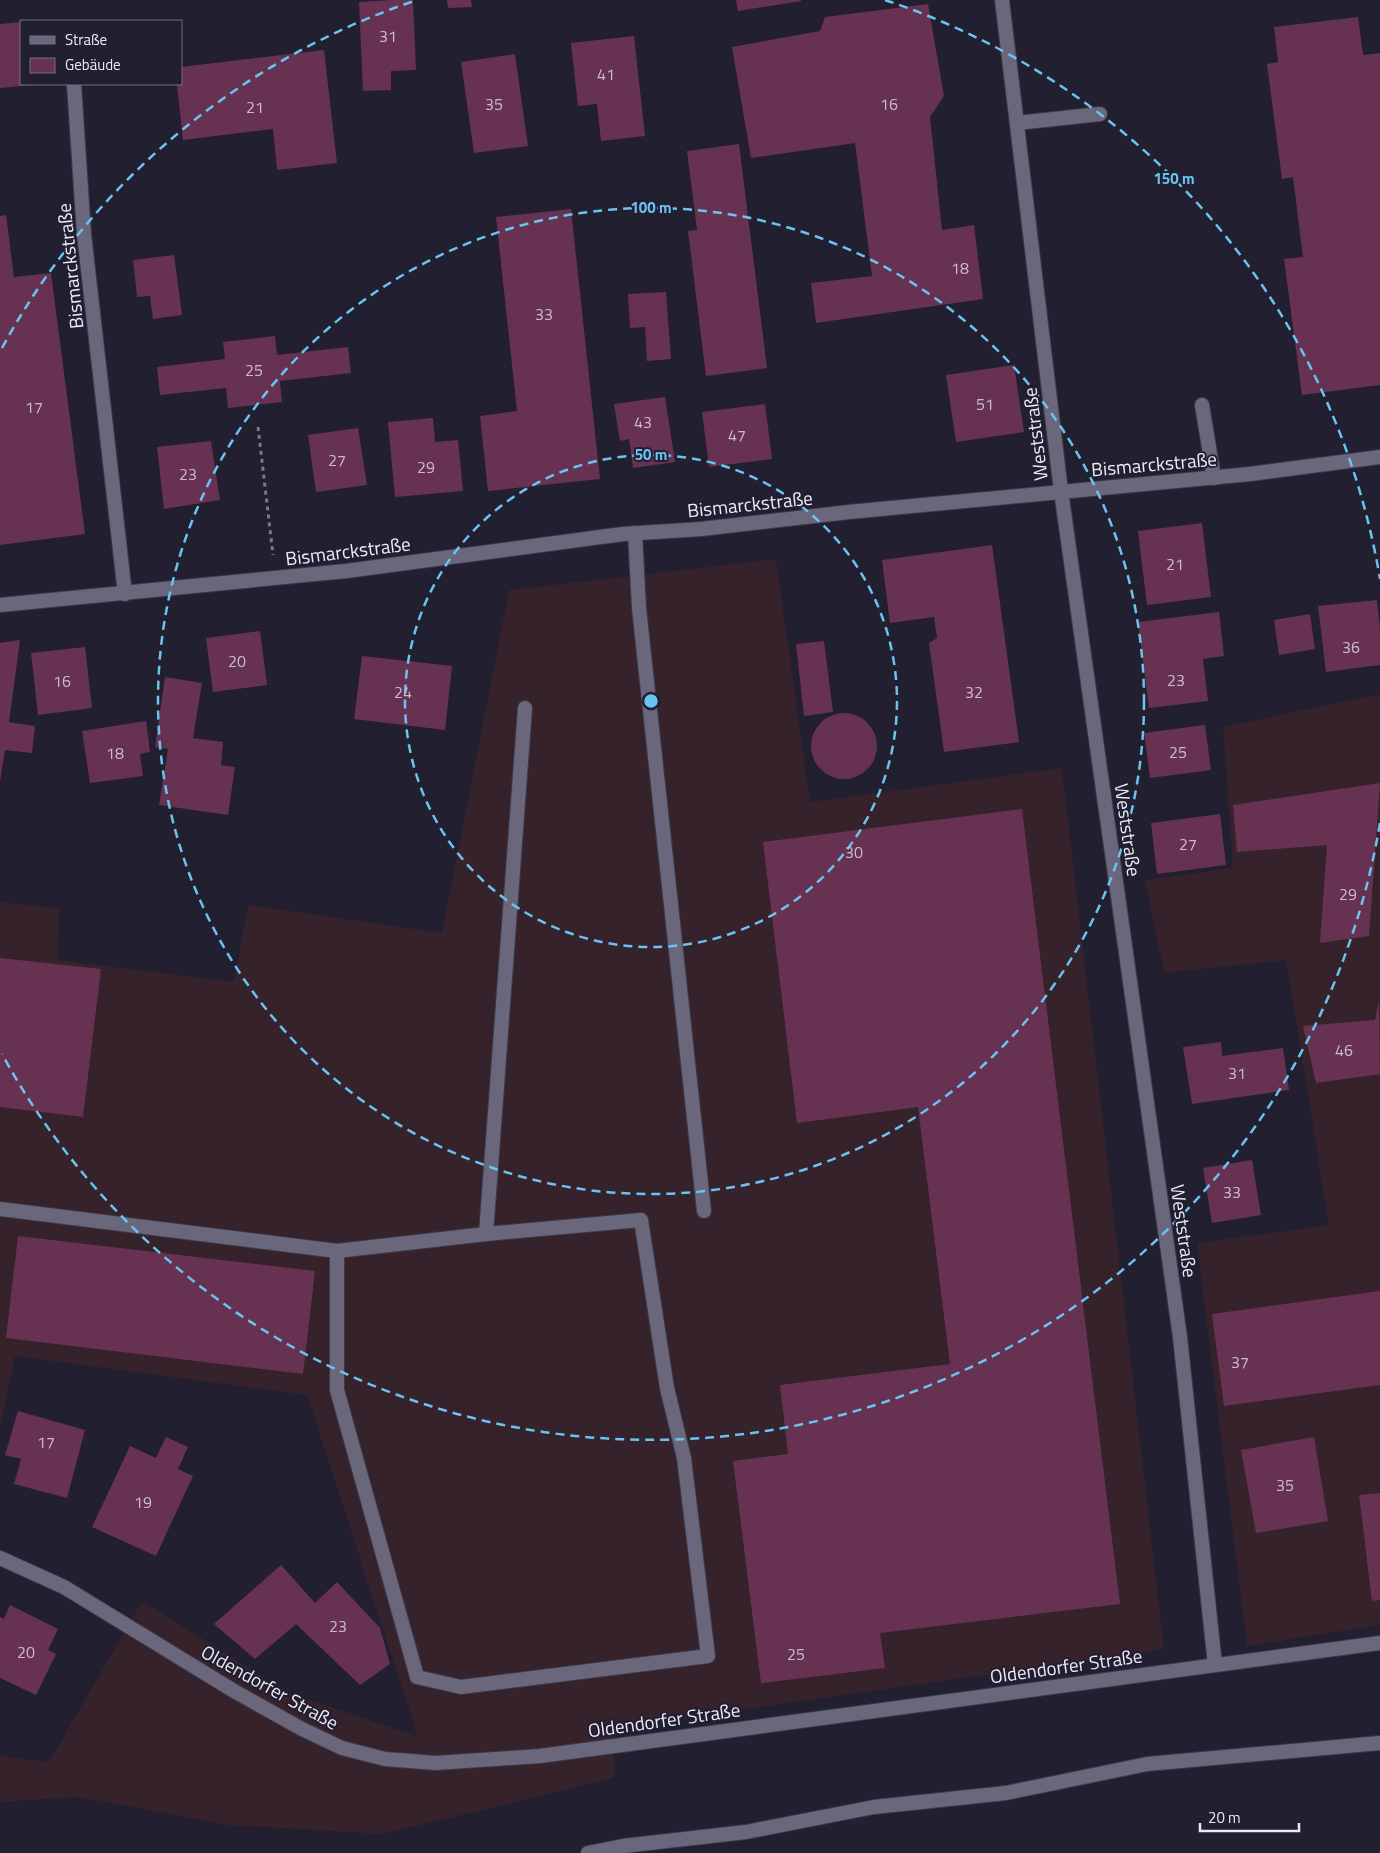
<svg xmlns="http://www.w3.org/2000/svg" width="1380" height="1853" font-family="'Titillium Web',sans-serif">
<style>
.industrial{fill:#35222a}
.building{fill:#673252}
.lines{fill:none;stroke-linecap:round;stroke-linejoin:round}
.service-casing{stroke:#3c3a48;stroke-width:16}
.minor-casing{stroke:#3c3a48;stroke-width:16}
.tertiary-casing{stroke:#3c3a48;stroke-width:16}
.secondary-casing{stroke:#3c3a48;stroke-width:16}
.path{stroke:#7b7988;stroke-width:3;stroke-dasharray:4 4;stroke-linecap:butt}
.service{stroke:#6a677c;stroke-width:14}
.minor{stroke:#6a677c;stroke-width:14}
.tertiary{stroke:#6a677c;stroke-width:14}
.secondary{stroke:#6a677c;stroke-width:14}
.ring{fill:none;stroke:#6bc3f2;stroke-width:2.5;stroke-dasharray:9 6}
.labels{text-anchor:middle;stroke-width:4;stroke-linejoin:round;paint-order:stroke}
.number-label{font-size:16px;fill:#cabccd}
.street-label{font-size:19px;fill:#ebeaf6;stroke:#211f30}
.centre{fill:#6bc3f2;stroke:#211f30;stroke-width:2.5}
.ring-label{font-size:15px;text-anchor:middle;font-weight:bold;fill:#6bc3f2;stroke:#211f30;stroke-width:4;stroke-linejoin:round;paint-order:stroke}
</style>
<rect width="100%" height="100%" fill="#211f30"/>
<!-- industrial -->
<path class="industrial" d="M776,559l34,243 252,-34 102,881 -550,79v50l-231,56 -155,-9 -150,-28 -78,5v-46l49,6 93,-161 146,91 130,45 -111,-342 -292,-39 -15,72v-526l59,6 -1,52 176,22 14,-77 194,28 67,-343z
M1380,694v931l-133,21 -50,-403 132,-18 -43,-265 -122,13 -19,-93 88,-12 -10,-141z"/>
<!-- building -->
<path class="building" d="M393,0h20l3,70 -25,1v19l-28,1 -4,-89z
M447,0h24l1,7 -24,1z
M736,0h65v1l-63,10z
M928,4l16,92 -14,21 12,113 32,-5 9,74 -167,24 -5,-40 61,-7 -17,-133 -104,15 -19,-111 88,-16 5,-14z
M1358,17l5,38 17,-2v332l-78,10 -18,-136 19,-2 -10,-80 -11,2 -15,-115 11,-2 -4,-35z
M21,22v62h9l1,1 -31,3v-64z
M634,36l11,100 -44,5 -4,-37 -19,2 -7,-63z
M324,50l13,113 -60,7 -4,-41 -90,11 -6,-56h4v-17z
M515,54l13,92 -54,7 -13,-91z
M739,144l28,224 -61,8 -18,-145 9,-1 -10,-79z
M571,209l29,270 -112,12 -8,-75 37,-5 -21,-194z
M6,215l8,62 37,-4 34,261 -85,11v-329z
M174,255l8,60 -29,4 -3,-23 -13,1 -4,-37z
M666,292l5,67 -24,2 -2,-34 -15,1 -2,-34z
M275,336l2,19 71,-8 3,26 -71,8 2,21 -54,6 -2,-20 -66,7 -3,-28 68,-8 -2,-17z
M1014,365l10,67 -68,10 -10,-67z
M665,397l10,65 -42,6 -4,-29 -9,2 -6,-37z
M765,404l7,55 -63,8 -7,-55z
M433,418l2,24 23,-2 5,51 -68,6 -7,-75z
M358,428l9,57 -51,7 -8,-57z
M211,441l9,59 -56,9 -7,-62z
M1202,523l9,74 -64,8 -9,-74z
M992,545l27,197 -75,10 -15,-109 8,-5 -3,-21 -44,6 -8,-63z
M1377,600l3,29v36l-54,7 -8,-66z
M1219,612l5,44 -21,3 5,42 -59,7 -11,-86z
M1310,614l5,35 -36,6 -5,-35z
M260,631l7,54 -54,7 -7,-54z
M20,640l-11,82 26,4 -3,27 -27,-3 -5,32v-139z
M824,641l9,71 -29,4 -8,-72z
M85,647l7,61 -54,7 -7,-62z
M362,656l90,10 -7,64 -91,-11z
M165,677l37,6 -9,55 30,4 -2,23 14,2 -7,48 -69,-10 9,-56 -13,-2z
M811 746a33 33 0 1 1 66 0a33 33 0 1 1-66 0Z
M146,721l4,31 -10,2 3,22 -53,7 -8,-52z
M1205,725l6,45 -61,8 -6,-45z
M1380,783l-11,153 -49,7 7,-98 -90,7 -4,-47z
M1022,809l98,795 -240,29 5,35 -124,15 -28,-222 55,-7 -8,-69 170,-21 -32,-257 -121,16 -34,-281z
M1220,814l6,51 -69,9 -6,-51z
M0,958l101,11 -18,148 -83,-10z
M1379,1001l1,73 -64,9 -13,-57 72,-6z
M1221,1042l1,14 61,-8 6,42 -97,14 -9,-57z
M1252,1160l9,55 -49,8 -9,-55z
M18,1236l297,35 -12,103 -297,-36z
M1380,1291v94l-156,21 -12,-92z
M18,1411l67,19 -18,68 -53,-14 7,-25 -16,-4z
M166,1437l22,10 -10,22 15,7 -37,80 -64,-29 38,-81 26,12z
M1314,1437l14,84 -72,12 -15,-83z
M1380,1493v107l-8,1 -13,-106z
M281,1565l34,38 22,-21 43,46 10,36 -30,21 -64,-61 -41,35 -41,-35z
M10,1605l48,24 -10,21 8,4 -20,41 -36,-17v-61l4,2z"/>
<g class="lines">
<!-- service casing -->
<g class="service-casing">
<path id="service" d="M74,84l10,150 41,360
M1017,123l83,-9
M1202,405l12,73
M635,533l4,75 65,603
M0,1209l337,42 149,-17 155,-14 26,168 17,70 24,198 -247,31 -44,-10 -80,-287v-139
M486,1234l39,-526
M588,1853l35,-7 123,-14 128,-25 132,-14 141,-29 233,-21"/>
</g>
<!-- minor casing -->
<g class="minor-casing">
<path id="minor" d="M0,605l346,-34 277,-37 78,-5 148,-17 401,-38 130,-17"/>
</g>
<!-- tertiary casing -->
<g class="tertiary-casing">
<path id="tertiary" d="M1002,0l59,491 119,846 35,328"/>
</g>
<!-- secondary casing -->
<g class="secondary-casing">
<path id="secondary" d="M0,1558l64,29 170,104 68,38 40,19 43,11 51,4 104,-7 840,-113"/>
</g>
<!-- path -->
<path class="path" d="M258,427l15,128"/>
<!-- service -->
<use href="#service" class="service"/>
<!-- minor -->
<use href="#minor" class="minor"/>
<!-- tertiary -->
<use href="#tertiary" class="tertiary"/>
<!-- secondary -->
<use href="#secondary" class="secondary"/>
</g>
<!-- distance rings -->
<g class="ring">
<circle cx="651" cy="701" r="246"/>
<circle cx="651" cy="701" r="493"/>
<path d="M1380 823A739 739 0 0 1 2 1054M2 348A739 739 0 0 1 417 0M885 0A739 739 0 0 1 1380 579"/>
</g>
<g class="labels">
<!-- number labels -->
<g class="number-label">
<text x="388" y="42">31</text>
<text x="606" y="80">41</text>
<text x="494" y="110">35</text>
<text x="889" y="110">16</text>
<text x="255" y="113">21</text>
<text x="960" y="274">18</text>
<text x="544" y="320">33</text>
<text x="254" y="376">25</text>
<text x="985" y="410">51</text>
<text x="34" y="413">17</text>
<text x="643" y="428">43</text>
<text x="737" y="441">47</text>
<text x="337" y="466">27</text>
<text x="426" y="473">29</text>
<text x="188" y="480">23</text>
<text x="1175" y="570">21</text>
<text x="1351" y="653">36</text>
<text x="237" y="667">20</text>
<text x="1176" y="686">23</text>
<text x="62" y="687">16</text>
<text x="403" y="698">24</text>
<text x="974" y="698">32</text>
<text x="1178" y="758">25</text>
<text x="115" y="759">18</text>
<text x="1188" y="850">27</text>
<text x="854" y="858">30</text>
<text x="1348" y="900">29</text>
<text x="1344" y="1056">46</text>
<text x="1237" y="1079">31</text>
<text x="1232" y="1198">33</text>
<text x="1240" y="1368">37</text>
<text x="46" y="1448">17</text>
<text x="1285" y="1491">35</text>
<text x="143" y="1508">19</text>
<text x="338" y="1632">23</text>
<text x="26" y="1658">20</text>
<text x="796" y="1660">25</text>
</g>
<!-- street labels -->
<g class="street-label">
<text transform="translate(70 266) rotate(-96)" y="7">Bismarckstraße</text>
<text transform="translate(1035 434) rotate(-97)" y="7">Weststraße</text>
<text transform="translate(1154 464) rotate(-5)" y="7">Bismarckstraße</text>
<text transform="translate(750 504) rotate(-6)" y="7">Bismarckstraße</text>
<text transform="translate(348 551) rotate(-7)" y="7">Bismarckstraße</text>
<text transform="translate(1128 830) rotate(82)" y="7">Weststraße</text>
<text transform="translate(1184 1231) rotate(82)" y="7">Weststraße</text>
<text transform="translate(1066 1666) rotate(-8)" y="7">Oldendorfer Straße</text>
<text transform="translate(270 1687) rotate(29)" y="7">Oldendorfer Straße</text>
<text transform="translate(664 1720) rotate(-8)" y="7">Oldendorfer Straße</text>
</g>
</g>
<circle cx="651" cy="701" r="8" class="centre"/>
<g class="ring-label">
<text x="1174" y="184">150 m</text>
<text x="651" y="213">100 m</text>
<text x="651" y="460">50 m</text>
</g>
<!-- legend -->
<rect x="20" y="20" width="162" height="65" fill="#211f30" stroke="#72707f"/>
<rect x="30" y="36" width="25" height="8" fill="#6a677c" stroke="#72707f"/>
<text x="65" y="45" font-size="15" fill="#ebeaf6">Straße</text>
<rect x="30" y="58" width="25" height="15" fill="#673252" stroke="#72707f"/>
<text x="65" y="70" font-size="15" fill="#ebeaf6">Gebäude</text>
<!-- scale -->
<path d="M1200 1823v8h99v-8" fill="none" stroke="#ebeaf6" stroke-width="2.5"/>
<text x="1208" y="1823" font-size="15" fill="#ebeaf6" stroke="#211f30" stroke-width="4" paint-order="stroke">20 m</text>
</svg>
